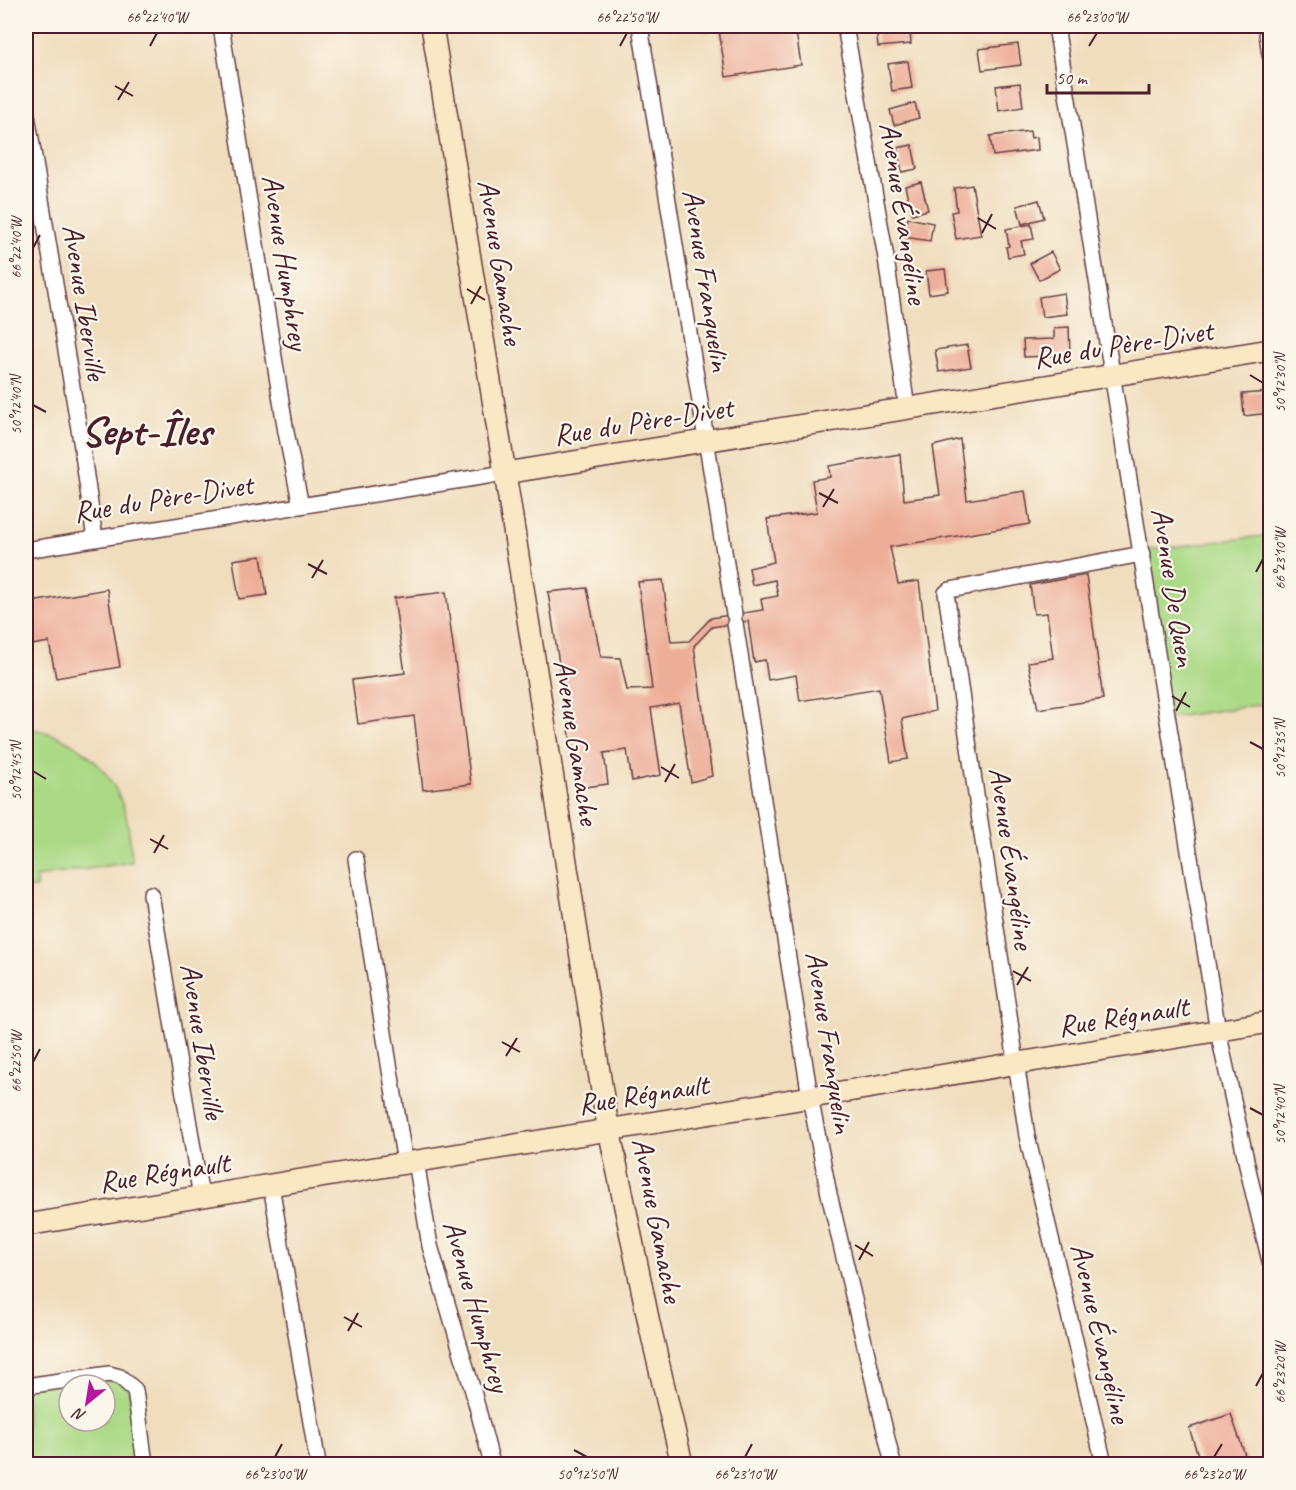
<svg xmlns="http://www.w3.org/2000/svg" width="1296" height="1490" font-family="Caveat,sans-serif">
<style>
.green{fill:#abd985;stroke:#7a7c58;stroke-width:1.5;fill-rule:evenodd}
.building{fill:#edae98}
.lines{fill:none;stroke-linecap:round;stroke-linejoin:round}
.street-casing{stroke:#633c41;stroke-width:18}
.secondary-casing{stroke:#633c41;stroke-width:24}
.street{stroke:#fff;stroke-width:15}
.secondary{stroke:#fae7c3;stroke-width:21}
.ticks{fill:none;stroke:#4a1f2b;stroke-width:2}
.labels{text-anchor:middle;stroke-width:4.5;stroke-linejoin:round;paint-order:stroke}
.street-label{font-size:30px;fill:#4a1f2b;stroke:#fbf7ec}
.town-label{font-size:42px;font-weight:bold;fill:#4a1f2b;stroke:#fbf7ec}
.neatline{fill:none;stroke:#4a1f2b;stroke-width:2}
.ticks-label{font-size:15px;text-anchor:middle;fill:#4a1f2b}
</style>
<rect width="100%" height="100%" fill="#fbf7ec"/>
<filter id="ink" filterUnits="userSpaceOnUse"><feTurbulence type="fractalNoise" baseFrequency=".0167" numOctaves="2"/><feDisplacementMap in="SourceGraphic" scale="12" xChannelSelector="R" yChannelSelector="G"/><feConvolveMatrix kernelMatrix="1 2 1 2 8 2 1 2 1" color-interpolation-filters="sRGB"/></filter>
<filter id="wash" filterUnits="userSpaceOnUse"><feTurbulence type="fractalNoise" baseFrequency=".008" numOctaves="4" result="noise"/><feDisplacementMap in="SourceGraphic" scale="24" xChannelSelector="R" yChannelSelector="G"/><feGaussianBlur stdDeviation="1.35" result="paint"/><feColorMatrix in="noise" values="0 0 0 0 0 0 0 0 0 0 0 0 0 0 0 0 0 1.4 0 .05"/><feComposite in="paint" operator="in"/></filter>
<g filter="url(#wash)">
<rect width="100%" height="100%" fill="#f0ddbd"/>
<!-- green -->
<path class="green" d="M1270,535v168l-102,15 -20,-168z
M26,728c47,6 85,38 99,84 5,15 5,34 7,50l-96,15v11l-10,1z
M109,1374l18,9 18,81h-119v-78zM69,1385h36v36h-36z"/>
<g id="blocks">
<!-- building -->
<path class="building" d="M703,26h92l6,39 -75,12 -7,-47 -15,2z
M876,26h16v5l18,-1 1,14 -33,3z
M1018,44l3,21 -39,5 -3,-21z
M908,61l4,27 -20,3 -4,-27z
M1020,83l3,24 -24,4 -3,-25z
M915,103l4,15 -25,7 -4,-15z
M1030,131l1,7 6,-1 1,13 -45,6 -3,-20z
M912,145l5,24 -15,3 -5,-24z
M921,182l7,28 -16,4 -7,-28z
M972,185l9,50 -25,4 -5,-27 6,-1 -3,-23z
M1039,200l5,18 -22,6 -5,-18z
M908,218l25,5 -3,18 -26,-4z
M1031,224l3,15 -13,2 3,13 -16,3 -2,-10 3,-1 -3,-17z
M1051,252l9,17 -21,11 -9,-17z
M945,269l3,22 -19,3 -3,-23z
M1064,293l3,21 -25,3 -3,-20z
M1069,327l1,28 -46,2 -1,-17 31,-1v-11z
M967,345l4,22 -32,5 -4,-22z
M1270,392v21l-26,3 -2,-22z
M960,439l7,61 58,-9 5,33 -140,23 8,37 21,-3 16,130 -33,8 6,40 -17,3 -12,-74 -79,13 -4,-26 -28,5 -3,-20 -11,2 -6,-41 -36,6 -18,19 18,130 -21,6 -12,-79 -28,5 10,67 -29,6 -5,-31 -23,3 4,31 -30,4 -30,-196 39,-4 14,69 19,1 7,32 25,-1 -14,-107 25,-2 8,62 18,-1 22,-23 52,-8 -2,-11 17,-3 -3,-16 -23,5 -3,-17 25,-6 -7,-43 50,-7 -5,-32 18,-3 -1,-11 71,-12 4,46 36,-5 -7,-49z
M261,556l6,39 -28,4 -6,-39z
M1086,575l17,124 -65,10 -10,-47 25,-4 -6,-45 -13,1 -4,-29z
M107,589l13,78 -64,11 -7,-36 -23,4v-43z
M446,592l25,192 -48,6 -9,-74 -56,8 -6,-44 53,-7 -11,-75z
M1231,1414l17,50h-47l-12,-36z"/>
</g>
</g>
<g filter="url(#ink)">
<use href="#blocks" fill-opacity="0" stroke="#633c41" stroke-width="1.5"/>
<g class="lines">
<!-- street casing -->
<g class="street-casing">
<path id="street" d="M221,26l65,406 15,74
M640,26l94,588
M845,26l41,232 21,151
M1056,26l162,1005 33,152 19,78
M1266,26l4,29
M26,109l55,332 14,98
M26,550l479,-77
M735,623l75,474 19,97 64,270
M356,859l49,304
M151,894l50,303
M416,1161l14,85 43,145 19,73
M271,1185l47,279
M26,1386l83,-12 11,3 15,13 10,74
M1104,1464l-77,-328 -81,-543 4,-3 192,-36"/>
</g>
<!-- secondary casing -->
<g class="secondary-casing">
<path id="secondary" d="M432,26l73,447 100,637 44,213 33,141
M505,473l765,-123
M26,1225l1244,-203"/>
</g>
<!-- street -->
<use href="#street" class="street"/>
<!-- secondary -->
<use href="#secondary" class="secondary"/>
</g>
</g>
<!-- ticks -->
<path class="ticks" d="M150,46l7,-13M620,46l7,-13M1089,46l8,-13M115,86l18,10M118,100l11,-18M978,218l18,11M982,233l10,-19M33,248l7,-13M467,289l18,11M471,304l10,-18M1250,375l13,8M33,405l13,7M819,493l19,10M823,507l11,-18M308,564l19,10M1256,572l7,-13M312,578l11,-18M1172,696l18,11M1176,711l10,-19M1250,742l13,7M661,767l18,11M33,771l13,8M665,782l10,-18M150,839l18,10M154,853l10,-18M1013,971l18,10M1017,985l11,-18M502,1042l18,10M506,1056l11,-18M33,1062l7,-13M1250,1108l13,7M855,1245l18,11M859,1260l10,-18M344,1317l18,10M348,1331l10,-18M1256,1386l7,-13M574,1450l13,7M275,1457l7,-13M745,1457l7,-13M1214,1457l8,-13"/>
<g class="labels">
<!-- street labels -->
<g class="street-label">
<text transform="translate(904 213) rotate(81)" y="10">Avenue Évangéline</text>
<text transform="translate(286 262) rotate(81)" y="10">Avenue Humphrey</text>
<text transform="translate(501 262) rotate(81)" y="10">Avenue Gamache</text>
<text transform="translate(707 280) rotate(81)" y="10">Avenue Franquelin</text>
<text transform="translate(85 302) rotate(81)" y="10">Avenue Iberville</text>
<text transform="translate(1123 344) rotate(-9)" y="10">Rue du Père-Divet</text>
<text transform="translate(643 421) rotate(-9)" y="10">Rue du Père-Divet</text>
<text transform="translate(163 498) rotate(-9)" y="10">Rue du Père-Divet</text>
<text transform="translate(1174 587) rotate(81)" y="10">Avenue De Quen</text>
<text transform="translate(577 742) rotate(81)" y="10">Avenue Gamache</text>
<text transform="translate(1012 858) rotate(82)" y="10">Avenue Évangéline</text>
<text transform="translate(1123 1016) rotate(-9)" y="10">Rue Régnault</text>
<text transform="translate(203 1041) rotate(81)" y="10">Avenue Iberville</text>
<text transform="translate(830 1042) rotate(81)" y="10">Avenue Franquelin</text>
<text transform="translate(643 1094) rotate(-9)" y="10">Rue Régnault</text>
<text transform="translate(164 1172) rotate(-9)" y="10">Rue Régnault</text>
<text transform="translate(658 1220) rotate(79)" y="10">Avenue Gamache</text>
<text transform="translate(477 1306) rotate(74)" y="10">Avenue Humphrey</text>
<text transform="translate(1101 1333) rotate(77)" y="10">Avenue Évangéline</text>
</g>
<!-- town labels -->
<g class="town-label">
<text x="146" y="445">Sept-Îles</text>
</g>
</g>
<!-- margin -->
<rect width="1296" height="1490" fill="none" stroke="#fbf7ec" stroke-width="66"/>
<!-- north arrow -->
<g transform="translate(87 1403) rotate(210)"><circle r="28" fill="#fbf7ec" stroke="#b4a19f" stroke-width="1.5"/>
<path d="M0-4.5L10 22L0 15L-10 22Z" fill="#b5179e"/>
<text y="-9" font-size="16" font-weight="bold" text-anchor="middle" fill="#4a1f2b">N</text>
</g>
<!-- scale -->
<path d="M1047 84v9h102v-9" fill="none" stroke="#4a1f2b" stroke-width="3"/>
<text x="1056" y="84" font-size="18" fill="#4a1f2b" stroke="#fbf7ec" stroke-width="4.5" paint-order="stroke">50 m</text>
<rect x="33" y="33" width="1230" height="1424" class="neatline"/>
<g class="ticks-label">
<text x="157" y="22">66°22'40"W</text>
<text x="627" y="22">66°22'50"W</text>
<text x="1097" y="22">66°23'00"W</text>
<text transform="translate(16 248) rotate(-90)" y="5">66°22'40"W</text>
<text transform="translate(1280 383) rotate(-90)" y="5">50°12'30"N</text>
<text transform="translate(16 405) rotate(-90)" y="5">50°12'40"N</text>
<text transform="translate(1280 559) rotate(-90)" y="5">66°23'10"W</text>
<text transform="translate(1280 749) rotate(-90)" y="5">50°12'35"N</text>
<text transform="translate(16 771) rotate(-90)" y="5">50°12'45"N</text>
<text transform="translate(16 1062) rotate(-90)" y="5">66°22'50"W</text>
<text transform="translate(1280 1115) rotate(-90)" y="5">50°12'40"N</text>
<text transform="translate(1280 1373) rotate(-90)" y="5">66°23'20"W</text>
<text x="275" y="1479">66°23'00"W</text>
<text x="587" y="1479">50°12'50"N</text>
<text x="745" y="1479">66°23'10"W</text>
<text x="1214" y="1479">66°23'20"W</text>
</g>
</svg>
